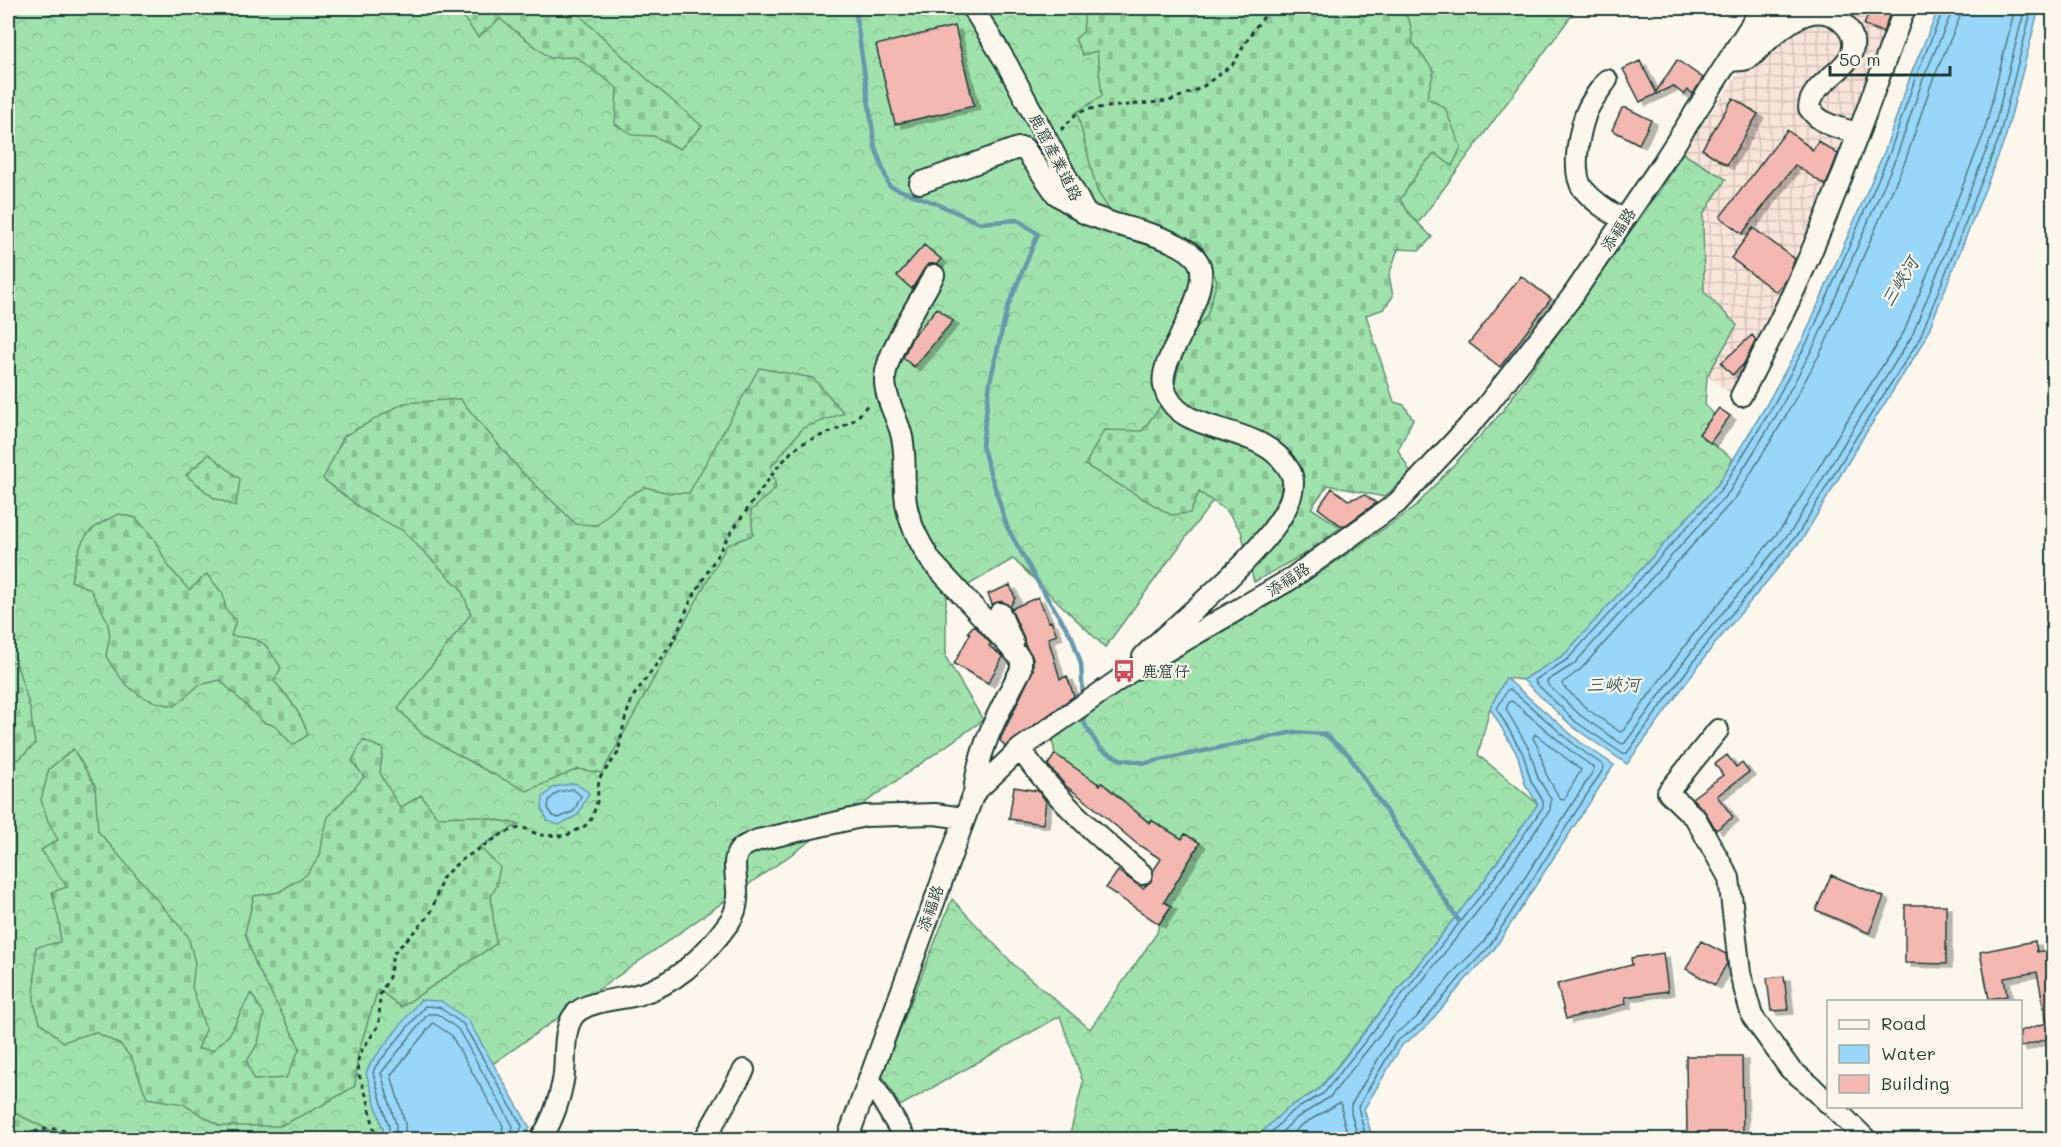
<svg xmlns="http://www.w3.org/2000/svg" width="2061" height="1147" font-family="Mali,'LXGW WenKai TC',sans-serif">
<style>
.industrial{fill:url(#industrial-grid)}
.forest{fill:url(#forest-crowns);stroke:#609070;stroke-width:1.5}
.cemetery{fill:url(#cemetery-stones);stroke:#609070;stroke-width:1.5}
.water{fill:#99d7fa;stroke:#6899ab;stroke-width:1.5}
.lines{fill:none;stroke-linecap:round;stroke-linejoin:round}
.shore{stroke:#507b83;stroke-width:1.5}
.stream{stroke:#6899ab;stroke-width:4.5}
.building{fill:#f3b8b2;stroke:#1f3d34;stroke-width:1.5;filter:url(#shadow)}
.minor-casing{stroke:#1f3d34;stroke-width:24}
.path{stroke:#1f3d34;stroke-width:3;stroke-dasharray:4.5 4.5;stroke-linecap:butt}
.minor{stroke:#fbf7ec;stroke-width:20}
.labels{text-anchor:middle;stroke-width:4.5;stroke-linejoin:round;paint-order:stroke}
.street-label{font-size:16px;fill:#1f3d34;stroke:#fbf7ec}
.poi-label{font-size:16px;fill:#1f3d34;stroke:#fbf7ec;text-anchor:start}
.water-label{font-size:18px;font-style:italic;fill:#375c5c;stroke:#fbf7ec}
</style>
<defs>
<pattern id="industrial-grid" width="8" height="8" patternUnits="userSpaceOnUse" patternTransform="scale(1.5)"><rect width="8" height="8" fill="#f9e4db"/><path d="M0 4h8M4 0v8" fill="none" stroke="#d5c4bd"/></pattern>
<pattern id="forest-crowns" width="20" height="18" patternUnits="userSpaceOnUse" patternTransform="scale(1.5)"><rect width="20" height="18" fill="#a0e2ad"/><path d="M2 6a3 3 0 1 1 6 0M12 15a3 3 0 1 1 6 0" fill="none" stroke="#89c395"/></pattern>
<pattern id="cemetery-stones" width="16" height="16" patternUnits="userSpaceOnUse" patternTransform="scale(1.5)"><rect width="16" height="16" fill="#a0e2ad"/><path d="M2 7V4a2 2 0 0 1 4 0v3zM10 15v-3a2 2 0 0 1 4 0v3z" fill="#89c395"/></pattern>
<filter id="shadow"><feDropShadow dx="6" dy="4" stdDeviation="0" flood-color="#0004"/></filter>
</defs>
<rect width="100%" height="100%" fill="#fbf7ec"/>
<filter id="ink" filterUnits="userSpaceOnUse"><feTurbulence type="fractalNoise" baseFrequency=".0167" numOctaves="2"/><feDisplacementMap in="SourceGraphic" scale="12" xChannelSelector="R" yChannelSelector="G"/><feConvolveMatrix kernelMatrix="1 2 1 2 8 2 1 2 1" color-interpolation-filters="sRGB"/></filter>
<g filter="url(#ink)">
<!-- industrial -->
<path class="industrial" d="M1776,8h139l-108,288 -61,109 -39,-29 30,-51 -33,-33 -1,-77 22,-36 -43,-26 51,-72z"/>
<!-- forest -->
<path class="forest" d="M8,8h1569l-472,639 -92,-88 -67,39v60l37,62 -599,420 -376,-1z
M1682,153l44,26 -23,36 1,77 33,33 -30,51 -2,29 9,9 -15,20 34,25 -14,24 -155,172 -41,25 -17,-2 -16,30 -12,47 60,49 -54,77 -165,208 -33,20 -31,30h-184l-1,-5 13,-52 -23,-66 -160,90 -18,-31 70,-176 63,67 75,63 67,-96 2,-9 12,-17 -7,-5 36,-59 -15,-9 -3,5 -31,-19 -5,1 -44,-38h-7l-40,-29 -3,-15 97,-67 150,-85 115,-79 87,-95 166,-233z"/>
<!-- cemetery -->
<path class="cemetery" d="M456,8h116l75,71 55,47 -22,23 -26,-13 -21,-1 -18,-11 2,-36 -41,-31 -26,1 -50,-39 -22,18z
M1085,8h316l9,14 3,21 21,28 -7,27 18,10 16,39 -9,19 -17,-13 -13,13 -22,34 12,17 20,20 -12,13 -22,-1 -9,26 4,21 -9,13 -18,6 28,87 10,3 9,14 -15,31 13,23 -27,24 -56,-12 -17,23 30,19 -35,26 -52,29 -13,-51 -14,-20 -28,-19 -9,21 -19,2 -86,-50 19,-35 38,1 32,-43 10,-47 23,-25 10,-35 -17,-38 -90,-32 -13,-20 -20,-79 25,-16 -5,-45 -14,4 -8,-16 8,-7z
M759,368l54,10 31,35 -41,15 -32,39 5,21 -25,23 2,24 -26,10 -125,228 -24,-4 -51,22 -40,-20 -64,-36 -25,-26 73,-95 -10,-25 -59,-59 -36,-18 -43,-33 21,-43 60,-33 56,-4 59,70 57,55 21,1 30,-28 18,-10 24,6h20z
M209,454l31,25 -4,27 -22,-8 -28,-23z
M119,514l17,4 18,21 15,28 20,23 18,-16 16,20 3,16 10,10 -5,16c33,2 33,5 50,32l-7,13c15,16 28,33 34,54l-15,10 -18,-19 -12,-4 -43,-42 -21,5 -24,21c-36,-4 -52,-20 -69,-50l4,-21 -3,-15 -17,-31 -19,-8c10,-40 8,-49 48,-67z
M8,662h8l14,46 5,36 -17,16 -10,-5z
M363,740l20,9 -3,24 20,35 21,-13 16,22 38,-1 44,8 -40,23 21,20 -4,20 -5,9 5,48 -95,63 -23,-18 -20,64 -3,33 -36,21 -39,19h-60l-37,-22 -36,-6 -15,-39 -11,-14 -26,-13 -32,10 -23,-20 -6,-19 2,-56 24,-5v-16l-8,-34 15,-5 -26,-37 17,-10 -10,-19 -7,-21 8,-31 24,-20 22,36 3,46 90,105 7,27 -3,24 14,43 -8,19 15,1 16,-15 22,-42 13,21 -6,29 -11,18 7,19 32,-2 14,-30 -44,-83 -11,-32 9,-37 25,-4 27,-17 14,-19 3,-19 5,-20 36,-40 -12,-16z
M8,1109l3,2 56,28h-59z"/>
<!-- water -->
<path class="water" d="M1939,8h100l-34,131 -81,203 -62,97 -59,99 -93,112 -83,114 -54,-37 -50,-47 41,-25 155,-172 45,-74 40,-72 81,-187 26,-76z
M1506,678l74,64 34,23 -121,186 -26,27 -42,50 -23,17 -38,64 7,24 5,6h-121l31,-30 34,-20 164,-208 54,-77 -13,-20 -7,-28 -28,-48z
M575,783l14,10 -11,22 -19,10 -11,-4 -6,-12 1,-12 11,-10z
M420,1000l21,1 27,19 62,108 -8,11h-139v-10l-17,-56 4,-9z"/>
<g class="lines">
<!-- shore -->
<path class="shore" d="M1944,8l-28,68 -26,76 -81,187 -40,74 -46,74 -155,172 -33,21 1,3 40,39 47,32 4,-1 78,-107 93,-112 59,-98 62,-96 80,-202 33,-130
M1952,8l-1,6 -28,65 -26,76 -81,187 -40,74 -47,76 -155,172 -27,17 1,4 33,31 41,28 3,-1 74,-102 93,-111 59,-98 61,-96 80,-200 33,-128
M1961,8l-1,9 -28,65 -26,77 -82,187 -41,75 -47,76 -156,173 -18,13 1,3 24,23 33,23 3,-1 69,-95 92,-111 59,-98 61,-95 80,-199 31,-125
M1535,734l46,36 -17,30 -4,-1 -14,-25 -7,-25 -6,-11z
M573,789l8,7 -7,15 -15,7 -6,-2 -5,-8 1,-8 9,-8z
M389,1140v-13l-16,-54 2,-6 50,-61 14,1 24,17 59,102 -5,14
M396,1140v-15l-15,-52 47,-59h9l21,15 55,97 -3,14
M405,1140v-17l-14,-48 42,-52 18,12 52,91 -2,14
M1264,1140l26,-27 34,-20 165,-208 54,-78v-6l-12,-20 -8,-27 -26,-45 10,-19 3,-1 67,58 26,18 1,3 -115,179 -26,27 -42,50 -24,17 -39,66 7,27 3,6
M1274,1140l21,-21 35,-22 165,-208 55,-79 1,-11 -13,-21 -8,-27 -24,-42 3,-7 3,-1 60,51 21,15 1,3 -111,173 -26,25 -41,50 -24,18 -41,69v8l8,27
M1287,1140l13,-14 39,-23 3,2v10l7,25"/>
<!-- stream -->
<path class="stream" d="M855,8l20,139 14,39 46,17 45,20 38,-3 20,14 -31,75 -17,73 -8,64 25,81 33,59 32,51 9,27 2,33
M1084,711v12l16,26 20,10 26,4 148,-31 30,2 24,20 111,167"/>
</g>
<!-- building -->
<path class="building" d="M1871,8h21l-9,24 -19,-7z
M955,26l19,80 -79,18 -19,-79z
M1677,60l26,18 -10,16 -5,-4 -4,5 -11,-9 -33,16 -17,-33 17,-8 16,31z
M1733,98l25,16 -31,51 -25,-16z
M1622,108h5l24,12 -12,24 -27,-14z
M1787,130l26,20 5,-9 20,13 -11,28 -2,3 -30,-20 -53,69 -22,-17z
M1753,228l42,31 -8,19 -11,14 -45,-34z
M924,245l17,14 -4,5h-9l-4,5 -12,20 -15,-13z
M1521,276l30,23 -51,68 -31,-24z
M937,308l16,13 -39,46 -11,-9 9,-20z
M1752,335l4,5 -13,25 -11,10 -11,-12z
M1719,408l11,8 -20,27 -11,-9z
M1332,488l16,12 17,-5 11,8 -33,24 -25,-19z
M1010,585l5,13 -5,9 -8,-6 -10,3 -4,-10z
M1038,597l11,25 2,-1 6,14 -9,3 12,41 7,-3 7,20 -69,51 -5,-7 33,-70v-12l-8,-13 -1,-7 -13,-29z
M974,625l17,19 -2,2 14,11 -15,26 -34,-19 16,-30 -2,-2z
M1055,754l45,31 2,-2 47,40 2,-3 31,19 3,-5 15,9 -36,59 7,4 -12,18 -53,-36 12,-17 25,17 8,-7 2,-10 8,-12 -24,-15 -47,-40 -24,-18 -18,-21z
M1727,755l9,12 6,-4 7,9 -32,24 16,21 -17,13 -10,-17 -14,-15 31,-23 -8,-11z
M1014,787l24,4 8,10 -3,23 -34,-5z
M1831,875l53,22 -15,36 -53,-23z
M1905,905h41v59l-41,-1z
M1701,941l25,13 1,9 -12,22 -29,-16z
M2035,941l2,11 17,-3v88l-34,10v-16l27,-8 -10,-51 -33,6 3,18 -18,3 -9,-47z
M1663,953l5,38 -43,6 1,7 -60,15 -9,-35 75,-19 -1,-7z
M1784,976l4,34 -17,1 -4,-33z
M1686,1056h56l1,82h-56z"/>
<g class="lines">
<!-- minor casing -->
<g class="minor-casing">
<path id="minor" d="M973,8l34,56 79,150c9,3 18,6 26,9 22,7 86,19 89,47 2,21 -14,50 -22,69 -7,14 -18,31 -15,47 12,54 96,32 126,85 26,48 -118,153 -147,186
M1762,42l19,-34
M1729,61c6,-1 13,0 18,-2 6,-2 10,-8 14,-12 19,-18 49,-47 76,-29 7,5 12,10 15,18 10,33 -42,43 -43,72 12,17 29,20 49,25
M1607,80c-8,11 -18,23 -22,36 -6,18 -14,56 -2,73 11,13 26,23 41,31
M920,183l98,-35h6l32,46 28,19
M934,275c-13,25 -49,78 -49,105 0,20 13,38 17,57 4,18 2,37 3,56 1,25 13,47 26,68l90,98v11c-21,39 -43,78 -47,123
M1741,396c26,-50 52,-100 74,-153 33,-77 60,-157 90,-235
M1000,613l13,30
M1718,730l-50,62 28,27 33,59 11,95 12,43 38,53 20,16 18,18
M1020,749c36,50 75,85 122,125
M869,1078l37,62
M1832,1106l35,34
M540,1140c13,-19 19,-38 23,-59 4,-20 -2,-51 12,-67 13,-14 47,-14 65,-20 38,-11 68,-42 90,-73 17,-25 -3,-55 9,-70 4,-6 13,-8 19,-11l107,-24 70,-2 28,4
M704,1140l40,-70
M847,1140l127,-347 46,-44 110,-77 159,-92 108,-77 83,-89 91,-116 93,-137 98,-153"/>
</g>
<!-- path -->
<path class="path" d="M1061,130l15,-16 12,-5 81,-8 32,-13 32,-24 21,-35 17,-21
M8,1130c22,10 28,-3 47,-1 10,1 19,6 27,11
M376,1140l-7,-36 -10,-29 -1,-15 4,-10 17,-25 1,-30 9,-18 4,-23 35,-37 4,-7 10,-31 7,-8 11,-10 44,-28 18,-6 17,8 26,1 20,-10 7,-8 5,-16 2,-23 19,-26 7,-34 7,-21 42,-58 16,-38 39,-67 47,-66 17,-19 14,-9 31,-12 18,-10 14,-17"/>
<!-- minor -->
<use href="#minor" class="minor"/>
</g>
</g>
<!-- icons -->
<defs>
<g id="bus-bare" transform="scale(1.8)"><path d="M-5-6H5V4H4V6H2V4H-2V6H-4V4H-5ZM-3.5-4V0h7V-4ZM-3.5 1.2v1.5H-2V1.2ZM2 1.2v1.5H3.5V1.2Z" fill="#d1495b" stroke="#fbf7ec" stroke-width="2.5" paint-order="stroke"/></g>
</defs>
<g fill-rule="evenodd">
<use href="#bus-bare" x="1124" y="671"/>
</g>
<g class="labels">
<!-- street labels -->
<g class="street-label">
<text transform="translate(1056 157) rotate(63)" y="6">鹿窟產業道路</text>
<text transform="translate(1618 229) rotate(-56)" y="6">添福路</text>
<text transform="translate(1288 579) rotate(-33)" y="6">添福路</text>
<text transform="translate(930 908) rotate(-70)" y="6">添福路</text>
</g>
<!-- poi labels -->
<g class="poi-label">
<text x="1142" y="677">鹿窟仔</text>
</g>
<!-- water labels -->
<g class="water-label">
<text transform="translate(1900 282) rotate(-58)" y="6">三峽河</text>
<text x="1613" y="691">三峽河</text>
</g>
</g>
<!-- margin -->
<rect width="2061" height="1147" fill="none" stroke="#fbf7ec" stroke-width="30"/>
<rect x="15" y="15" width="2031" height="1117" fill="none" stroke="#1f3d34" stroke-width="2" filter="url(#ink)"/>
<!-- legend -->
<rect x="1827" y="1000" width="195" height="108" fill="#fbf7ec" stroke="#a3ada2" stroke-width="1.5"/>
<rect x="1839" y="1020" width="30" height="9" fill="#fbf7ec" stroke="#a3ada2" stroke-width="1.5"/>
<text x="1881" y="1030" font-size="18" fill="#1f3d34">Road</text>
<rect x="1839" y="1045" width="30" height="18" fill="#99d7fa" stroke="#a3ada2" stroke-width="1.5"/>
<text x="1881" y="1060" font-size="18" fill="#1f3d34">Water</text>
<rect x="1839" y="1075" width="30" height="18" fill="#f3b8b2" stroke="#a3ada2" stroke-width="1.5"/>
<text x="1881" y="1090" font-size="18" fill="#1f3d34">Building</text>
<!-- scale -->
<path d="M1830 66v9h120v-9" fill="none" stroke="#1f3d34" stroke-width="3"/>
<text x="1839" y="66" font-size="18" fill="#1f3d34" stroke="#fbf7ec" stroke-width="4.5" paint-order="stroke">50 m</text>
</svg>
